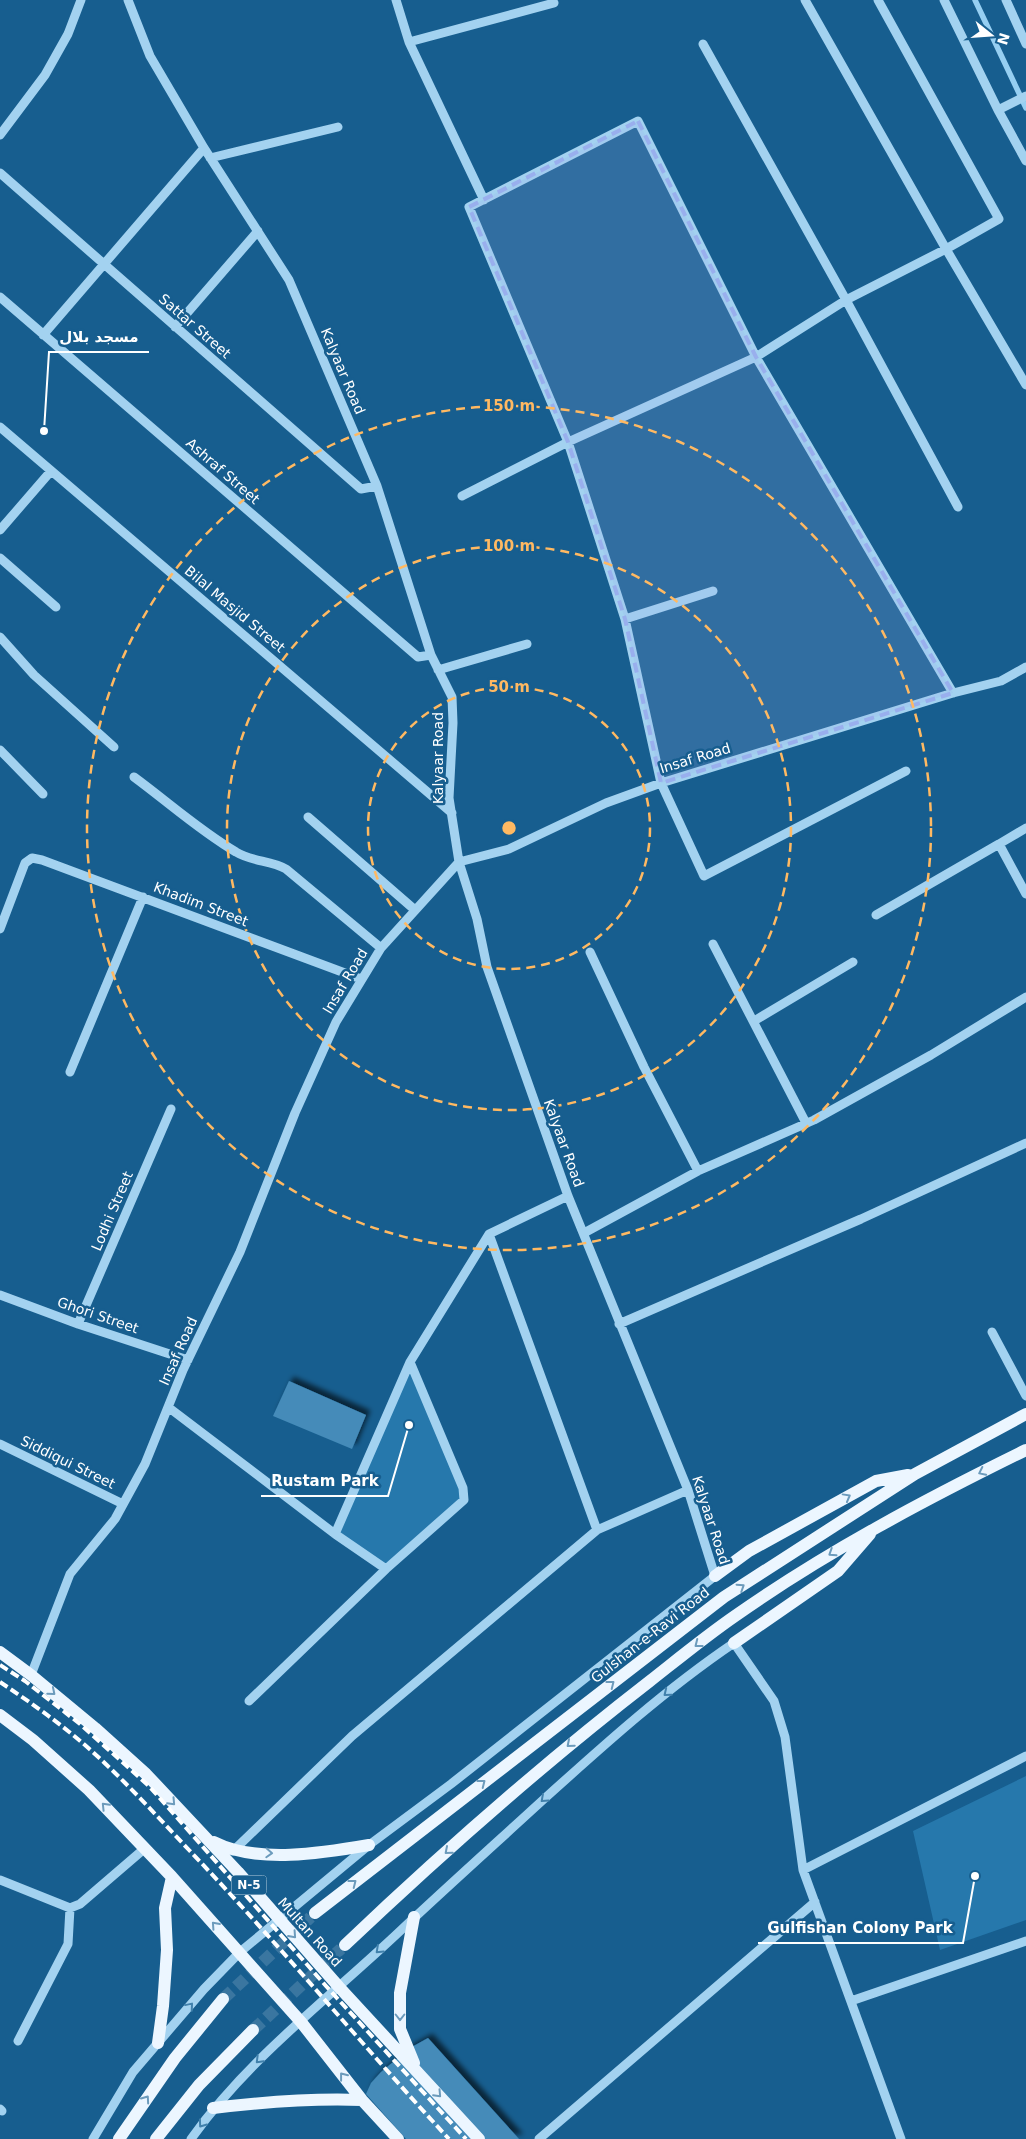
<svg xmlns="http://www.w3.org/2000/svg" width="1026" height="2139" font-family="'DejaVu Sans',Vazirmatn,sans-serif">
<style>
.green{fill:#2678ac}
.lines{fill:none;stroke-linecap:round;stroke-linejoin:round}
.stream{stroke:#96cff2;stroke-width:5.5}
.building{fill:#448bb9;filter:url(#shadow)}
.major-tunnel{stroke:#3a76a0;stroke-width:12;stroke-dasharray:12 6;stroke-linecap:butt}
.minor{stroke:#a3d2f0;stroke-width:9}
.major{stroke:#ecf6ff;stroke-width:12}
.rail{stroke:#fff;stroke-width:4;stroke-dasharray:9 4;stroke-linecap:butt}
.oneway{stroke:#6c9bbc}
.oneway2{stroke:#4181ac}
.marked{fill:#99afed;fill-opacity:0.2;stroke:#99afed;stroke-width:4;stroke-dasharray:10 6;stroke-linejoin:round}
.ring{fill:none;stroke:#ffb962;stroke-width:2.5;stroke-dasharray:9 6}
.labels{text-anchor:middle;stroke-width:5;stroke-linejoin:round;paint-order:stroke}
.shield{fill:#175e8f;stroke:#b9cfdd;stroke-width:1}
.shield-label{font-size:12px;font-weight:bold;fill:#fff}
.street-label{font-size:14px;fill:#fff;stroke:#175e8f}
.centre{fill:#ffb962;stroke:#175e8f;stroke-width:2.5}
.ring-label{font-size:15px;text-anchor:middle;font-weight:bold;fill:#ffb962;stroke:#175e8f;stroke-width:5;stroke-linejoin:round;paint-order:stroke}
.leader{fill:none;stroke:#fff;stroke-width:2}
.callout-dot{fill:#fff;stroke:#175e8f;stroke-width:2}
.callout-label{font-size:15px;text-anchor:middle;font-weight:bold;fill:#fff;stroke:#175e8f;stroke-width:5;stroke-linejoin:round;paint-order:stroke}
</style>
<defs>
<filter id="shadow"><feDropShadow dx="4.5" dy="-4.5" stdDeviation="2.5" flood-color="#0009"/></filter>
</defs>
<rect width="100%" height="100%" fill="#175e8f"/>
<!-- green -->
<path class="green" d="M410,1362l54,138 -78,69 -49,-39z
M1026,1776v144l-86,30 -27,-119z"/>
<g class="lines">
<!-- stream -->
<path class="stream" d="M975,0l51,108"/>
</g>
<!-- building -->
<path class="building" d="M289,1381l77,34 -14,34 -79,-33z
M428,2038l91,101h-113l-40,-45 5,-11 10,-11 29,-24z"/>
<g class="lines">
<!-- major-tunnel -->
<path class="major-tunnel" d="M223,1999l92,-86
M253,2030l92,-85"/>
<!-- minor -->
<path class="minor" d="M396,0l13,42 75,158
M805,0l141,249 80,136
M944,0l54,110 28,51
M1006,0l20,44
M409,42l145,-39
M703,44l143,256 112,207
M998,110l28,-14
M0,135l45,-60 23,-41 13,-34
M210,158l128,-31
M0,173l361,316 16,-3
M0,297l418,360 13,-2
M175,327l83,-96
M43,335l161,-187
M0,427l452,386
M462,496l106,-54 188,-85 90,-57 100,-51 53,-30 -121,-219
M0,530l51,-59
M0,558l56,49
M625,619l88,-28
M0,637l34,38 80,72
M438,670l89,-26
M0,750l43,44
M906,771l-202,105 -43,-93 -36,-164 -57,-177 -99,-235 169,-86 118,236 197,336
M134,777c34,25 66,54 102,75 16,10 35,8 50,17l95,79
M308,817l107,93
M1026,828l-27,16 27,50
M876,915l123,-71
M0,929l25,-66 7,-5 10,2 319,119
M713,944l93,179
M590,952l54,115 54,104
M754,1021l99,-59
M70,1072l73,-175
M584,1233l114,-62 116,-51 117,-65 95,-58
M0,1295l78,29 110,36
M78,1324l93,-215
M619,1324l242,-105 165,-76
M992,1332l34,64
M168,1407l167,127 51,35
M0,1444l123,60
M597,1530l91,-40
M335,1534l75,-172 79,-128 79,-38
M31,1675l39,-101 45,-55 30,-55 38,-94 57,-118 55,-139 41,-91 45,-74 78,-86 50,-13 97,-46 55,-20 292,-90 48,-12 25,-14
M249,1701l137,-132 78,-69 -1,-12 -53,-126
M233,1851l119,-115 245,-206 -108,-296
M803,1870l223,-114
M0,1880l70,28 10,-4 64,-55
M851,2001l175,-60
M18,2041l50,-97 2,-36
M0,2109l2,2
M93,2139l40,-67 71,-83 36,-37 129,-107 82,-61 264,-208 -27,-86 -120,-294 -81,-229 -10,-48 -18,-57 -10,-64 4,-75 -1,-26 -21,-42 -54,-169 -88,-206 -85,-132 -54,-92 -22,-56
M191,2139c57,-80 137,-140 208,-207 48,-45 97,-89 145,-133 61,-55 122,-110 190,-156l40,58 11,36 18,133 98,269
M539,2139l276,-237"/>
<!-- major -->
<path class="major" d="M715,1576l34,-25 127,-70 32,-6
M734,1643l104,-72 32,-37
M0,1652l31,23 64,53 51,46 92,98 101,115 140,152
M0,1715l33,25 56,50 83,87 129,145 61,78 36,39
M214,1842c43,22 109,11 155,3
M315,1913l409,-316 191,-123 111,-60
M345,1945c98,-93 199,-182 305,-264 28,-22 56,-45 85,-65 91,-64 191,-117 291,-166
M158,2043l5,-37 4,-56 -2,-42 7,-31
M414,2063l-14,-34v-36l14,-76
M213,2108c50,-6 99,-10 149,-8
M119,2139l56,-81 48,-59
M156,2139l43,-54 54,-55"/>
<!-- rail -->
<path class="rail" d="M0,1665l25,16 55,43 69,62 177,200 140,153
M0,1682c27,18 54,37 79,58 39,33 74,72 110,110 89,93 172,194 260,289"/>
</g>
<!-- one-way arrows -->
<defs><path id="oneway-chevron" d="M-2-3.5L2.5 0L-2 3.5" fill="none" stroke-width="1.6" stroke-linecap="round" stroke-linejoin="round" transform="scale(1.25)"/></defs>
<g class="oneway">
<use href="#oneway-chevron" transform="translate(982 1472) rotate(154)"/>
<use href="#oneway-chevron" transform="translate(847 1497) rotate(-29)"/>
<use href="#oneway-chevron" transform="translate(832 1553) rotate(147)"/>
<use href="#oneway-chevron" transform="translate(741 1587) rotate(-33)"/>
<use href="#oneway-chevron" transform="translate(698 1644) rotate(142)"/>
<use href="#oneway-chevron" transform="translate(611 1684) rotate(-38)"/>
<use href="#oneway-chevron" transform="translate(52 1692) rotate(40)"/>
<use href="#oneway-chevron" transform="translate(570 1744) rotate(139)"/>
<use href="#oneway-chevron" transform="translate(482 1783) rotate(-38)"/>
<use href="#oneway-chevron" transform="translate(172 1802) rotate(47)"/>
<use href="#oneway-chevron" transform="translate(105 1806) rotate(-134)"/>
<use href="#oneway-chevron" transform="translate(448 1851) rotate(139)"/>
<use href="#oneway-chevron" transform="translate(269 1853) rotate(3)"/>
<use href="#oneway-chevron" transform="translate(353 1883) rotate(-38)"/>
<use href="#oneway-chevron" transform="translate(215 1925) rotate(-132)"/>
<use href="#oneway-chevron" transform="translate(293 1935) rotate(48)"/>
<use href="#oneway-chevron" transform="translate(400 2017) rotate(90)"/>
<use href="#oneway-chevron" transform="translate(343 2076) rotate(-128)"/>
<use href="#oneway-chevron" transform="translate(438 2094) rotate(47)"/>
<use href="#oneway-chevron" transform="translate(146 2099) rotate(-55)"/>
</g>
<g class="oneway2">
<use href="#oneway-chevron" transform="translate(667 1693) rotate(141)"/>
<use href="#oneway-chevron" transform="translate(544 1799) rotate(138)"/>
<use href="#oneway-chevron" transform="translate(379 1950) rotate(137)"/>
<use href="#oneway-chevron" transform="translate(190 2006) rotate(-50)"/>
<use href="#oneway-chevron" transform="translate(259 2060) rotate(135)"/>
<use href="#oneway-chevron" transform="translate(202 2124) rotate(126)"/>
</g>
<!-- marked area -->
<path class="marked" d="M638,121l118,236 197,336 -292,90 -36,-164 -57,-177 -99,-235z"/>
<!-- distance rings -->
<g class="ring">
<circle cx="509" cy="828" r="141"/>
<circle cx="509" cy="828" r="282"/>
<circle cx="509" cy="828" r="422"/>
</g>
<g class="labels">
<!-- shield labels -->
<rect class="shield" x="231.5" y="1875.5" width="35" height="19" rx="4"/>
<g class="shield-label">
<text x="249" y="1889">N-5</text>
</g>
<!-- street labels -->
<g class="street-label">
<text transform="translate(195 326) rotate(41)" y="5">Sattar Street</text>
<text transform="translate(343 371) rotate(67)" y="5">Kalyaar Road</text>
<text transform="translate(223 471) rotate(41)" y="5">Ashraf Street</text>
<text transform="translate(235 609) rotate(40)" y="5">Bilal Masjid Street</text>
<text transform="translate(438 758) rotate(-90)" y="5">Kalyaar Road</text>
<text transform="translate(695 758) rotate(-17)" y="5">Insaf Road</text>
<text transform="translate(201 904) rotate(21)" y="5">Khadim Street</text>
<text transform="translate(345 981) rotate(-59)" y="5">Insaf Road</text>
<text transform="translate(564 1143) rotate(70)" y="5">Kalyaar Road</text>
<text transform="translate(112 1211) rotate(-67)" y="5">Lodhi Street</text>
<text transform="translate(98 1315) rotate(19)" y="5">Ghori Street</text>
<text transform="translate(178 1351) rotate(-66)" y="5">Insaf Road</text>
<text transform="translate(68 1462) rotate(26)" y="5">Siddiqui Street</text>
<text transform="translate(711 1520) rotate(72)" y="5">Kalyaar Road</text>
<text transform="translate(650 1635) rotate(-38)" y="5">Gulshan-e-Ravi Road</text>
<text transform="translate(310 1932) rotate(48)" y="5">Multan Road</text>
</g>
</g>
<circle cx="509" cy="828" r="8" class="centre"/>
<g class="ring-label">
<text x="509" y="411">150 m</text>
<text x="509" y="551">100 m</text>
<text x="509" y="692">50 m</text>
</g>
<!-- callouts -->
<path class="leader" d="M44 431L49 352H149M409 1425L388 1496H261M975 1876L963 1943H758"/>
<g class="callout-dot">
<circle cx="44" cy="431" r="5"/>
<circle cx="409" cy="1425" r="5"/>
<circle cx="975" cy="1876" r="5"/>
</g>
<g class="callout-label">
<text x="99" y="342">مسجد بلال</text>
<text x="325" y="1486">Rustam Park</text>
<text x="860" y="1933">Gulfishan Colony Park</text>
</g>
<!-- north arrow -->
<g transform="translate(991 35) rotate(107)" stroke="#175e8f" stroke-width="4" paint-order="stroke">
<path d="M0-4L9 19L0 12L-9 19Z" fill="#ffffff"/>
<text y="-8" font-size="14" font-weight="bold" text-anchor="middle" fill="#ffffff">N</text>
</g>
</svg>
